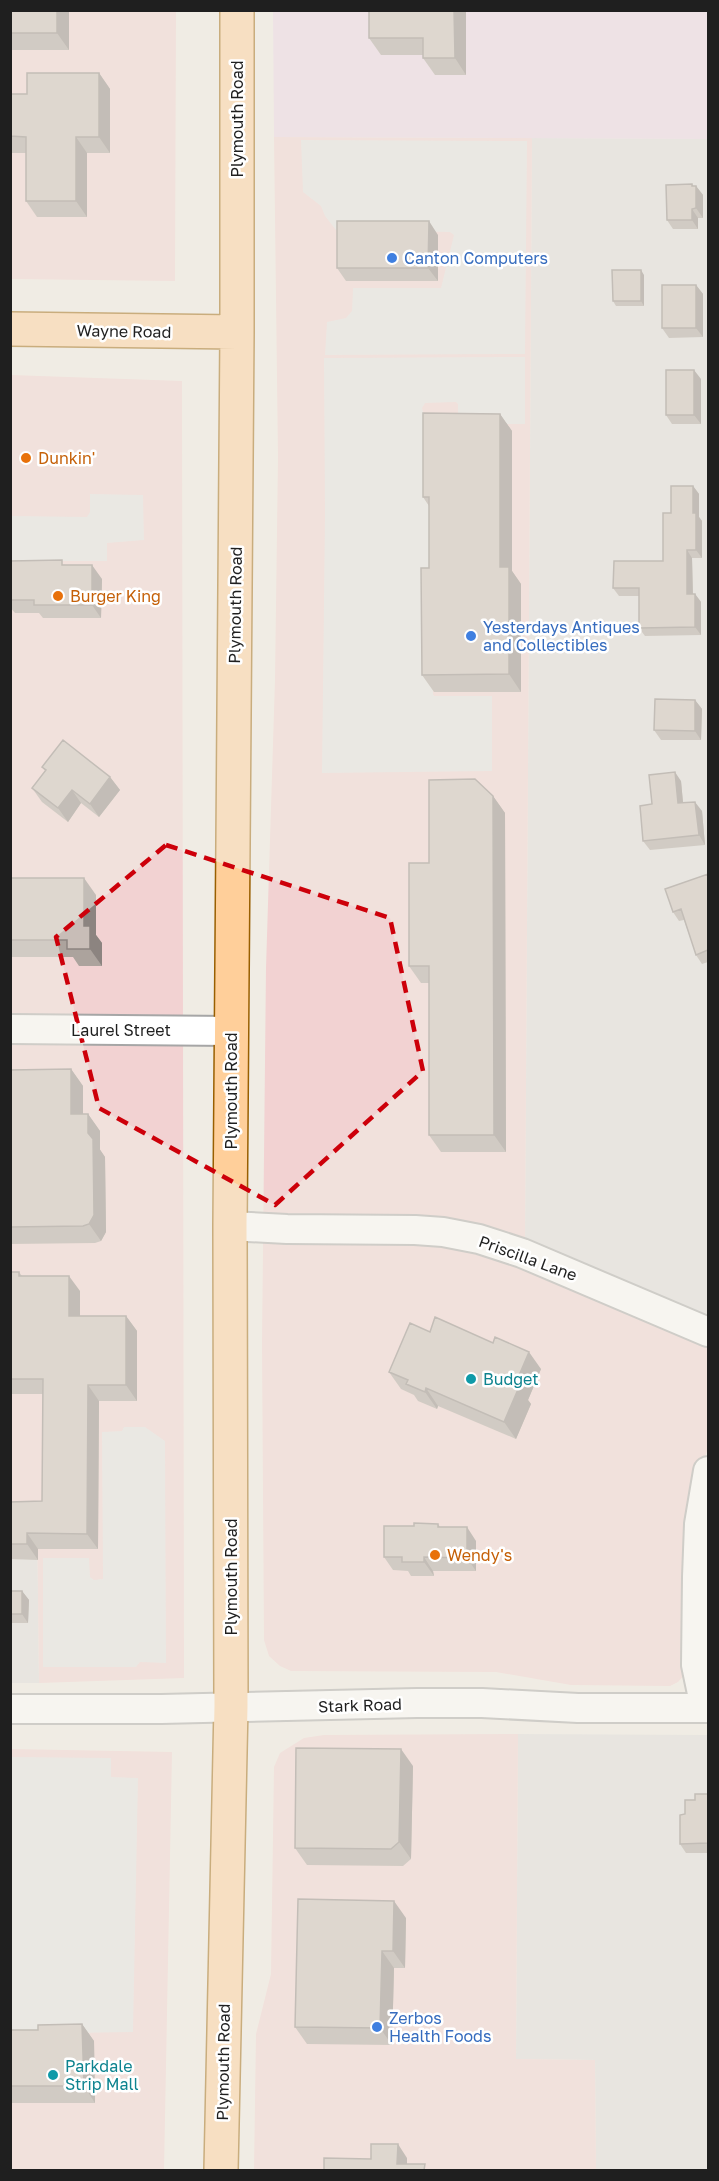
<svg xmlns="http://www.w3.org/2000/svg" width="719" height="2181" font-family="'Golos Text',sans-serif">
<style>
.residential{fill:#dddcdc}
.commercial{fill:#f2d2d2}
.industrial{fill:#ead5e7}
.parking{fill:#e3e3e3}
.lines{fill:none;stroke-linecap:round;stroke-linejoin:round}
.minor-casing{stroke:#a6a6a6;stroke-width:32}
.major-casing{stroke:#995f00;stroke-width:36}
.minor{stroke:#fff;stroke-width:28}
.major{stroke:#ffcf9a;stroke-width:33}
.wall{fill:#aca39d}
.shaded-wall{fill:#8c8480}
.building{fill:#c8bdb7;stroke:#8c8480;stroke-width:1.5}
.marked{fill:none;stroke:#cd000a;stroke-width:4.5;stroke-dasharray:12 8;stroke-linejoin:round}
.shop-dot{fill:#3f7fe0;stroke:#fff;stroke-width:2}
.food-dot{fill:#e8710a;stroke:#fff;stroke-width:2}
.culture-dot{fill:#0f9aa8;stroke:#fff;stroke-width:2}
.labels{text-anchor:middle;stroke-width:5;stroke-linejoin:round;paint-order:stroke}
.street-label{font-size:16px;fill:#1f1f1f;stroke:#fff}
.shop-label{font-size:16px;fill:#366cbe;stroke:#fff;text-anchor:start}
.food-label{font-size:16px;fill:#c56008;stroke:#fff;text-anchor:start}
.culture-label{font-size:16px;fill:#0d838f;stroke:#fff;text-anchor:start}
</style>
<rect width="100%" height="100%" fill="#f0ece4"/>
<!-- residential -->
<path class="residential" d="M532,138l176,1v1180l-183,-78z
M10,1509h27l2,174h-28z
M518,1734l190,1v435h-112l-1,-110 -79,-1z"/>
<!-- commercial -->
<path class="commercial" d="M11,11h165l-1,270 -164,-2z
M274,137l258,1 -7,1103 183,102v104l-7,25 -15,201 -8,9 -8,4 -99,-1 -75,-13 -205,-1 -11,-5 -11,-10 -5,-16 -2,-296 4,-376 9,-288 3,-223z
M11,375l171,6 2,1297 -145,5 -2,-174h-26z
M518,1734l-2,325 79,1 1,110h-342l2,-136 15,-60 3,-207 6,-14 24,-15 20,-3z
M11,1749l161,3 -8,418h-153z"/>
<!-- industrial -->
<path class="industrial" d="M273,11h435v128l-434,-2z"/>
<!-- parking -->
<path class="parking" d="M301,140l226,1 -2,213 -200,1 2,-33 19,-4 6,-7 1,-23h88l13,-53 -4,-3 -114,-2 -11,-14 -4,-10 -18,-14z
M525,357v67h-67v-20l-2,-2 -31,1 -3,5 2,8 9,149v129l1,2h58v75l-170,2 3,-259 -1,-156z
M90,494l53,1 1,45 -37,3v18h-96v-45l76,1 3,-5z
M124,1427h21l20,14 1,222 -26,-1 -4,5h-93v-109h46l1,19 4,3 9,-1 -1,-147 20,-1z
M10,1757l101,1v19l27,1 -5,254 -122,2z"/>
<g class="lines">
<!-- minor casing -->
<g class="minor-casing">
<path id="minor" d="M10,1029l221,2
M230,1226l57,3 128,1 28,2 36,7 43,14 186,79
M705,1708l-9,-43 1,-88 2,-53 9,-53
M10,1709h151l256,-6h65l96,5h130"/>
</g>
<!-- major casing -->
<g class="major-casing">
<path id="major" d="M10,329l227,3
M221,2170l10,-464 -1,-480 7,-894v-322"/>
</g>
<!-- minor -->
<use href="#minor" class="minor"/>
<!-- major -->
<use href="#major" class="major"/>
</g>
<!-- wall -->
<path class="wall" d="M10,10h59v40h-59z
M369,10h97v65h-31l-12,-17v-3h-42l-12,-17z
M99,73l11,16v64h-23v64h-50l-11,-16v-48h-16v-59h17z
M694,186h2l7,9v23h-5v11h-25l-6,-9z
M438,235v46h-92l-9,-13z
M644,275v31h-28l-3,-5z
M696,285l7,9v43l-34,1 -7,-10z
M701,379v45h-29l-6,-9z
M500,414l12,17v140l9,13v108h-87l-12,-17 7,-107v-62l-6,-9z
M693,486l6,8v23l3,4v37h-10l1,36h2l6,8v33l-56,1 -6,-8v-32h-20l-6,-8 50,-27 8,-48z
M10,561l56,4 36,14 -1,39h-58l-4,-5h-24l-5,-6z
M695,700l7,9 -1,31h-40l-7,-10z
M42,767l68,10 10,13 -21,27 -18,-14 -13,19 -26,-20 -10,-14 13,-17z
M681,781l2,22 19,8 3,34 -55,5 -7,-9 9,-37z
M493,796l12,17 1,339h-65l-12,-17v-152h-8l-12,-17 20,-103z
M708,874v88l-6,2 -6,-9 -12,-35 -5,1 -6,-9z
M10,878l86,17v40l6,8v23h-23l-6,-9h-63z
M71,1069l12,17v28h5l12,17v19l5,7 1,75 -5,9 -6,2 -85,1v-174z
M10,1272h9l3,4 58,15v25h46l11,15v70h-38l-1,148h-60v11l-28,-1v-57l32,-1 1,-107h-33z
M430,1332l111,37 -13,31 3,4 -15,35 -78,-33 -1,3 -19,-8 -4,-6 -13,-6 -12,-17z
M438,1524l2,3 36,14v30h-43l1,5h-23l-3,-5 -15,-1 -9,-13 30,-31z
M10,1591h12l7,9 -1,23h-18z
M413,1766l-2,93 -8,7 -96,-1 -12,-17z
M708,1794v59h-22l-6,-9 5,-30z
M406,1918l-1,50h-11l-2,77 -85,-1 -12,-17z
M82,2024l12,17 1,62h-85v-73h28z"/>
<!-- shaded-wall -->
<path class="shaded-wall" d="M57,10h12v40l-12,-17z
M454,10h12v65l-11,-17z
M99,73l11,16v64l-11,-16z
M76,137l11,16v64l-11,-16z
M692,184l4,6v-4l7,9v23l-7,-10z
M692,209l6,9v11l-6,-9z
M429,221l9,14v46l-10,-13z
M641,270l3,5v31l-3,-5z
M696,285l7,9v43l-7,-9z
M694,370l7,9v45l-7,-9z
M500,414l12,17v140l9,13v108l-12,-18 -9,-107z
M693,486l6,8v23l3,4v37l-6,-8 -3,-37z
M687,550l5,8 1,44 -6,-8z
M92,565l10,14 -1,39 -9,-13z
M695,594l6,8v33l-6,-8z
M695,700l7,9 -1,31 -6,-9z
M675,772l6,9 3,32 -6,-10z
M110,777l10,13 -21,27 -9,-13z
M72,790l9,13 -13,19 -10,-14z
M493,796l12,17 1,339 -12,-17z
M695,802l7,9 3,34 -6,-10z
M84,878l12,17v40l6,8v23l-12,-17 -6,-23z
M71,1069l12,17v45l-12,-17z
M88,1114l12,17v19l-12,-17z
M93,1139l12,18 1,75 -5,9 -12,-17z
M69,1276l11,15v40l-11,-15z
M126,1316l11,15v70l-11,-16z
M529,1352l12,17 -13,31 3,4 -15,35 -12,-17 11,-37z
M88,1385l11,16 -1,148 -11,-15z
M426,1388l12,18 -1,3 -12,-17z
M467,1527l9,14v30l-9,-13z
M27,1533l11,16v11l-11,-16z
M424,1557l9,14 1,5 -10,-14z
M22,1591l7,9 -1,23 -6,-9z
M401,1749l12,17 -2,93 -12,-17z
M394,1901l12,17 -1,50 -12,-17z
M382,1951l12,17 -2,77 -12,-17z
M82,2024l12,17 1,62 -11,-17z
M398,2144l9,14v12l-10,-6z"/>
<!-- building -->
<path class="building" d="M10,10h47v23h-47z
M369,10h85l1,48h-32v-20h-54z
M27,73h72v64h-23v64h-50v-64l-16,-1v-42h17z
M692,184v2h4v22l-4,1v11h-25l-1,-35z
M337,221h92l-1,47h-91z
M612,270h29v31h-28z
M662,285h34v43h-34z
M666,370h28v45h-28z
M423,413l77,1v153h9v107l-87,1 -1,-107h8v-71h-6z
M671,486h22v27h3v37h-9v44h8v33l-56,1v-40h-26l1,-27h49v-48h8z
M62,560v5h30v40h-58v-5h-24v-39z
M655,699l40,1v31l-41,-1z
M63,740l47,37 -20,27 -18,-14 -14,18 -26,-20 14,-18 -4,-3z
M675,772l3,31 17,-1 4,33 -56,6 -3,-35 12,-2 -3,-29z
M475,779l18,17 1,339h-65v-169h-20v-103h20v-83z
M708,874v76l-12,5 -15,-46 -8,3 -8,-23z
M10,878h74v48h6v23h-23v-9h-57z
M71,1069v45h17v19l5,6 1,76 -5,9 -6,2 -73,1v-157z
M10,1272h9v4h50v40h57v69h-38l-1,149 -60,-1v11h-17v-42l32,-1 1,-122h-33z
M435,1317l58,26 2,-6 34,15 -14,33 4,2 -15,35 -78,-34 -1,4 -19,-8 2,-4 -19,-8 21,-49 20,9z
M414,1523l24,1v3h29v31l-43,-1v5h-22v-5h-18v-31h30z
M10,1591h12v23h-12z
M296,1748l105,1 -2,93 -8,7 -96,-1z
M695,1794h13v49l-28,1v-29l5,-1v-14h10z
M298,1899l96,2 -1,50h-11l-2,77 -85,-1z
M82,2024l2,62h-74v-56h28v-5z
M371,2144h27l-1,20h28l-1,6h-107h7v-12l47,1z"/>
<!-- marked area -->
<path d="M0 0H719V2181H0ZM166,845l224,73 33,153 -148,134 -176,-97 -43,-171z" fill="#f0ece4" fill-opacity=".55" fill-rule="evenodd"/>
<path class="marked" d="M166,845l224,73 33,153 -148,134 -176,-97 -43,-171z"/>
<!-- markers -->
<g class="shop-dot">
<circle cx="392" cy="258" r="6"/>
<circle cx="471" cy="636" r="6"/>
<circle cx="377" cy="2027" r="6"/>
</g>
<g class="food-dot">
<circle cx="26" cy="458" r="6"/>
<circle cx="58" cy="596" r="6"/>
<circle cx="435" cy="1555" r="6"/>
</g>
<g class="culture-dot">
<circle cx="471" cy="1379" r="6"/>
<circle cx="53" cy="2075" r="6"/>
</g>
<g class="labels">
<!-- street labels -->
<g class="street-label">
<text transform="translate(237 119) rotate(-90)" y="6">Plymouth Road</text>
<text transform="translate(124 331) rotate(1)" y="6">Wayne Road</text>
<text transform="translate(235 605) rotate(-89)" y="6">Plymouth Road</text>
<text x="121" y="1036">Laurel Street</text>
<text transform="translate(231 1091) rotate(-90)" y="6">Plymouth Road</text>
<text transform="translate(528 1258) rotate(20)" y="6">Priscilla Lane</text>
<text transform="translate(231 1577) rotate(-90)" y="6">Plymouth Road</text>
<text transform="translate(360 1705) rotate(-2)" y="6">Stark Road</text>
<text transform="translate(223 2062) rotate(-89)" y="6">Plymouth Road</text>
</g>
<!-- shop labels -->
<g class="shop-label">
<text x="404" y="264">Canton Computers</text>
<text x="483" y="633">Yesterdays Antiques<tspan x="483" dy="18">and Collectibles</tspan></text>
<text x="389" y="2024">Zerbos<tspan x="389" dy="18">Health Foods</tspan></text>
</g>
<!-- food labels -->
<g class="food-label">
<text x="38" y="464">Dunkin'</text>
<text x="70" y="602">Burger King</text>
<text x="447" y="1561">Wendy's</text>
</g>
<!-- culture labels -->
<g class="culture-label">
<text x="483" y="1385">Budget</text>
<text x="65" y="2072">Parkdale<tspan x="65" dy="18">Strip Mall</tspan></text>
</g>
</g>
<!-- border -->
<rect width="719" height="2181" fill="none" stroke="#1f1f1f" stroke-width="24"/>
</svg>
